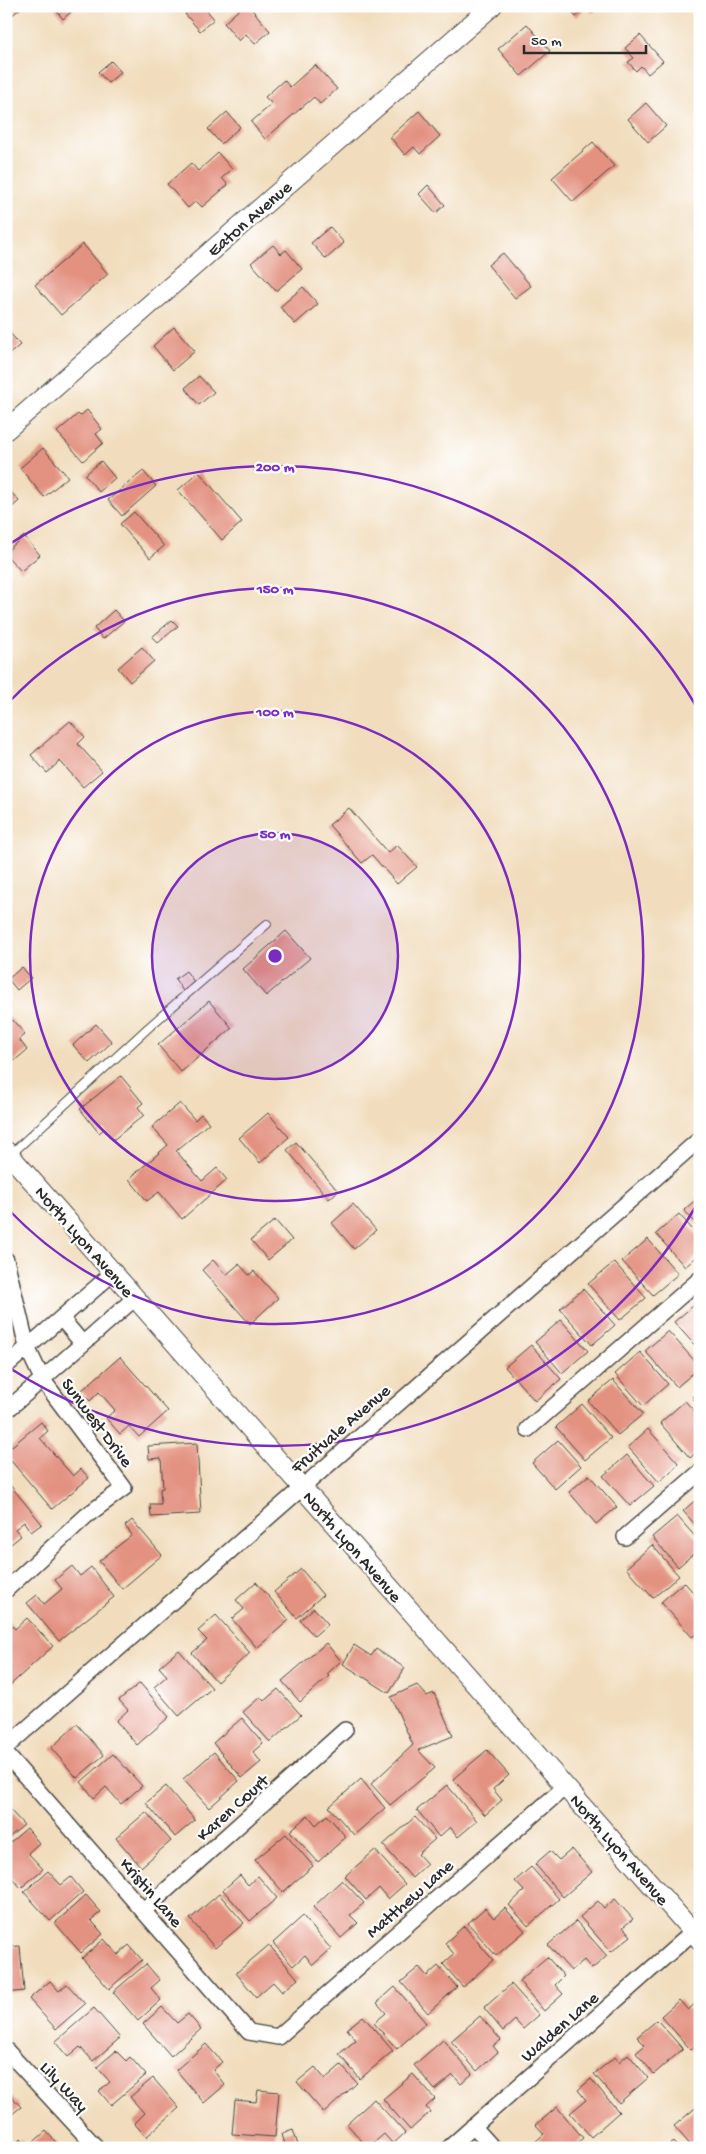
<svg xmlns="http://www.w3.org/2000/svg" width="706" height="2154" font-family="'Gochi Hand',sans-serif">
<style>
.building{fill:#e39281}
.lines{fill:none;stroke-linecap:round;stroke-linejoin:round}
.service-casing{stroke:#494641;stroke-width:10}
.minor-casing{stroke:#494641;stroke-width:18}
.tertiary-casing{stroke:#494641;stroke-width:21}
.service{stroke:#fff;stroke-width:8}
.minor{stroke:#fff;stroke-width:15}
.tertiary{stroke:#fff;stroke-width:19}
.ring{fill:none;stroke:#7b2cbf;stroke-width:2.5}
.labels{text-anchor:middle;stroke-width:4.5;stroke-linejoin:round;paint-order:stroke}
.street-label{font-size:18px;fill:#2b2b2b;stroke:#fff}
.centre{fill:#7b2cbf;stroke:#fff;stroke-width:2.5}
.ring-label{font-size:15px;text-anchor:middle;font-weight:bold;fill:#7b2cbf;stroke:#fff;stroke-width:4.5;stroke-linejoin:round;paint-order:stroke}
</style>
<rect width="100%" height="100%" fill="#fff"/>
<filter id="ink" filterUnits="userSpaceOnUse"><feTurbulence type="fractalNoise" baseFrequency=".02" numOctaves="2"/><feDisplacementMap in="SourceGraphic" scale="10" xChannelSelector="R" yChannelSelector="G"/><feConvolveMatrix kernelMatrix="1 2 1 2 8 2 1 2 1" color-interpolation-filters="sRGB"/></filter>
<filter id="wash" filterUnits="userSpaceOnUse"><feTurbulence type="fractalNoise" baseFrequency=".0096" numOctaves="4" result="noise"/><feDisplacementMap in="SourceGraphic" scale="20" xChannelSelector="R" yChannelSelector="G"/><feGaussianBlur stdDeviation="1.12" result="paint"/><feColorMatrix in="noise" values="0 0 0 0 0 0 0 0 0 0 0 0 0 0 0 0 0 1.4 0 .05"/><feComposite in="paint" operator="in"/></filter>
<g filter="url(#wash)">
<rect width="100%" height="100%" fill="#f1ddbd"/>
<g id="blocks">
<!-- building -->
<path class="building" d="M6,6h17l-14,12 -3,-3z
M53,6h17l3,4 -10,9z
M195,6h8l11,13 -14,12 -15,-17z
M243,6h6l21,25 -15,13 -9,-10 -7,7 -15,-18z
M566,6h34l-8,7 -5,-6 -11,10z
M527,24l23,27 -29,25 -23,-27z
M640,35l23,26 -15,13 -7,-8 -5,5 -8,-9 6,-4 -9,-10z
M111,61l10,11 -13,11 -10,-11z
M315,65l22,24 -17,15 -6,-7 -49,42 -14,-17 21,-18 -7,-7 19,-17 6,7z
M646,103l20,23 -18,16 -20,-23z
M419,111l21,25 -20,18 -6,-7 -9,8 -15,-18z
M227,112l13,15 -19,17 -13,-15z
M593,142l21,24 -41,36 -21,-24z
M218,153l14,16 -10,9 6,7 -26,22 -6,-6 -8,7 -21,-24 24,-21 7,8z
M428,185l17,20 -9,8 -17,-19z
M330,227l14,16 -18,16 -15,-16z
M83,244l25,30 -47,41 -26,-30z
M273,245l8,9 5,-4 16,19 -26,22 -25,-28z
M503,253l28,33 -16,12 -27,-33z
M303,287l15,17 -23,20 -15,-17z
M174,327l21,24 -22,19 -20,-24z
M6,328l14,17 -14,12z
M199,376l15,16 -15,13 -14,-17z
M87,410l15,19 -6,5 7,9 -20,18 -26,-29 21,-18 2,2z
M43,448l25,29 -24,20 -24,-29z
M101,461l14,17 -16,14 -14,-17z
M143,471l13,15 -34,30 -14,-16z
M199,472l43,50 -20,18 -44,-50z
M9,490l10,11 -10,9 -3,-3v-14z
M134,512l30,34 -14,12 -30,-34z
M24,536l16,19 -19,16 -15,-16v-7l2,2z
M114,610l10,11 -21,18 -9,-11z
M172,620l6,6 -20,17 -6,-6z
M142,647l12,14 -24,21 -12,-14z
M70,721l15,16 -7,7 24,27 -19,16 -23,-26 -13,12 -16,-18z
M349,808l39,45 9,-8 20,22 -20,17 -25,-29 -10,8 -33,-38z
M286,931l24,27 -44,38 -23,-27z
M22,967l9,11 -14,12 -9,-11z
M186,971l9,12 -12,8 -8,-12z
M209,1001l23,27 -51,44 -23,-27z
M6,1013l19,21 -6,5 8,11 -21,18z
M96,1024l16,18 -23,21 -16,-18z
M121,1076l22,27 -5,4 6,8 -31,25 -9,-11 -5,4 -19,-24z
M180,1103l15,17 6,-6 8,9 -33,28 26,30 15,-13 10,12 -45,39 -23,-27 -12,9 -18,-22 39,-34 -16,-18z
M268,1113l21,24 -29,26 -21,-25z
M296,1142l42,49 -9,8 -42,-49z
M700,1196v32l-16,-18z
M353,1204l23,26 -22,19 -22,-26z
M679,1214l21,24v16l-15,13 -29,-33z
M275,1220l17,20 -24,20 -17,-20z
M648,1239l30,35 -25,21 -31,-34z
M213,1260l13,15 13,-11 10,11 5,-4 24,27 -28,26 -48,-54z
M614,1262l32,36 -26,22 -32,-36z
M583,1289l32,36 -23,20 -32,-36z
M700,1300v51l-26,-29z
M561,1320l27,31 -26,22 -27,-31z
M668,1331l32,36 -23,20 -32,-36z
M531,1345l30,34 -26,22 -30,-34z
M640,1352l28,32 -25,22 -28,-32z
M120,1357l48,54 -29,26 -10,-11 -9,8 -14,-16 9,-8 -16,-18 -9,9 -9,-10z
M613,1380l30,34 -25,21 -30,-34z
M700,1391v15l-8,-8z
M685,1401l15,16v32l-10,9 -30,-35z
M582,1404l29,34 -26,22 -29,-33z
M41,1422l7,9 -8,7 33,38 8,-7 8,9 -37,31 -46,-54v-4z
M648,1429l31,35 -20,18 -31,-35z
M558,1440l23,26 -26,23 -23,-26z
M197,1443l4,71 -50,3 -1,-13h11l-1,-15 3,-1 -2,-30 -12,1 -1,-13z
M627,1455l27,31 -24,20 -27,-30z
M589,1475l28,32 -21,17 -27,-32z
M10,1485l32,39 -11,8 -7,-10 -9,7 6,7 -10,8 -5,-5v-51z
M700,1496v34l-17,-19z
M677,1516l23,26v6l-22,19 -26,-30z
M132,1520l30,35 -40,34 -23,-28 33,-26 -7,-9z
M652,1545l27,31 -26,22 -27,-30z
M72,1566l8,10 11,-9 23,30 -55,44 -32,-38 10,-8 7,9 18,-15 -7,-9z
M301,1569l22,26 -26,23 -23,-26z
M256,1582l33,38 -32,28 -25,-29 12,-10 -8,-9z
M684,1582l16,18v31l-8,6 -31,-35z
M314,1608l14,16 -14,12 -14,-16z
M216,1615l34,38 -33,29 -25,-29 15,-13 -9,-9z
M27,1618l26,28 -47,43v-70l9,10z
M326,1643l15,18 -14,13 2,2 -29,26 -18,-21z
M354,1645l17,11 5,-7 29,19 -16,25 -46,-29z
M179,1650l33,38 -33,28 -25,-29 13,-11 -8,-9z
M140,1683l29,34 -32,28 -21,-24 12,-11 -9,-10z
M417,1685l10,11 7,-3 19,43 -35,14 17,18 -45,37 -19,-21 42,-39 -22,-48z
M278,1689l23,26 -31,27 -27,-30 17,-15 4,4z
M242,1718l21,25 -10,9 8,10 -19,16 -29,-35z
M77,1724l27,31 -27,23 -26,-30z
M487,1750l22,25 -16,14 9,11 -17,15 -32,-36z
M214,1752l25,29 -30,27 -26,-29z
M113,1754l29,32 -21,18 -15,-17 -12,11 -13,-16z
M361,1779l24,29 -31,27 -25,-28z
M447,1785l30,36 -19,16 -8,-10 -11,10 -22,-27z
M166,1786l29,34 -20,17 -29,-34z
M10,1810l14,15 -18,15v-27z
M146,1812l25,29 -30,26 -25,-29z
M308,1815l8,10 11,-10 19,22 -28,25 -28,-31z
M415,1817l20,22 -17,15 9,10 -15,14 -29,-33z
M27,1828l12,15 -11,10 15,16 -22,19 -15,-17v-25z
M286,1834l27,32 -30,26 -28,-32z
M572,1849l20,23 -29,25 -28,-33 15,-13 9,9z
M375,1850l30,34 -17,15 -9,-11 -13,12 -21,-24z
M531,1867l28,32 -31,27 -19,-21 15,-14 -9,-10z
M48,1871l13,14 10,-8 12,15 -33,29 -26,-29z
M240,1875l8,10 10,-9 19,22 -27,23 -27,-31z
M342,1880l22,23 -14,12 8,8 -17,15 -28,-31z
M219,1894l25,29 -29,25 -25,-29z
M86,1895l15,17 -10,8 12,14 -22,19 -26,-30z
M615,1899l18,20 -10,8 8,9 -20,16 -31,-35 18,-16 6,7z
M485,1908l9,10 11,-10 20,23 -29,25 -28,-33z
M303,1916l28,33 -18,16 -8,-10 -12,11 -20,-23z
M576,1921l31,35 -15,13 -8,-9 -13,11 -23,-26z
M464,1926l29,34 -30,27 -20,-23 11,-10 -9,-11z
M104,1939l14,16 11,-10 13,15 -33,29 -27,-31z
M269,1945l29,34 -16,13 -9,-10 -17,15 -20,-24z
M20,1946l4,45 -18,2v-46z
M547,1957l17,19 -9,9 8,9 -19,17 -25,-30z
M146,1964l14,16 -9,8 10,12 -23,21 -25,-29z
M438,1966l19,21 -29,26 -27,-31 18,-15 8,9z
M50,1981l9,10 8,-7 18,20 -29,25 -27,-30z
M511,1984l28,31 -16,14 -8,-9 -12,11 -19,-23z
M395,1987l31,36 -29,26 -23,-26 12,-10 -9,-10z
M700,1999v43l-9,8 -30,-34 18,-16 9,10z
M162,2007l15,16 11,-9 13,15 -30,27 -28,-32z
M94,2008l26,30 -27,23 -13,-14 -12,10 -13,-15z
M363,2016l30,35 -33,28 -21,-25 17,-14 -9,-11z
M480,2016l21,24 -8,6 5,6 -21,19 -26,-30z
M657,2020l26,29 -29,25 -18,-21 9,-8 -8,-8z
M443,2040l29,34 -11,10 -8,-9 -18,15 -21,-25z
M206,2044l16,18 -9,8 12,15 -21,18 -28,-33z
M116,2051l10,10 4,-4 16,18 -35,30 -12,-14 11,-9 -13,-15z
M628,2054l20,24 -29,25 -25,-29 21,-17 4,5z
M341,2065l16,18 -33,30 -27,-31 18,-15 10,12z
M413,2074l22,25 -9,8 4,5 -20,18 -27,-31z
M153,2078l26,30 -33,29 -12,-14 10,-10 -14,-16z
M591,2079l28,33 -28,25 -21,-24 16,-13 -8,-10z
M6,2090l15,17 -15,12z
M258,2090l21,2 -4,45 -43,-3 3,-34 21,2z
M374,2099l31,34 -12,11 -9,-10 -16,14 -21,-24z
M700,2104v44h-7l-19,-22z
M557,2107l26,31 -11,10h-32l-5,-6 9,-8 -8,-9z
M293,2130l5,15 -12,3 -4,-14z
M46,2131l15,17h-51l11,-9 7,8z
M673,2142l5,6h-12z"/>
</g>
</g>
<g filter="url(#ink)">
<use href="#blocks" fill-opacity="0" stroke="#494641" stroke-width="1"/>
<g class="lines">
<!-- service casing -->
<g class="service-casing">
<path id="service" d="M10,1155l139,-128 118,-103"/>
</g>
<!-- minor casing -->
<g class="minor-casing">
<path id="minor" d="M6,1260l21,87 15,32 82,109 -38,28 -80,74
M61,1318l22,26
M6,1366l107,-93
M6,1411l129,-113
M528,1429l172,-150
M625,1537l75,-65
M6,1747l694,-608
M6,1754l243,278 29,5 287,-250
M143,1911l202,-181
M6,2050l91,98
M473,2126l20,22
M449,2148l244,-216"/>
</g>
<!-- tertiary casing -->
<g class="tertiary-casing">
<path id="tertiary" d="M6,430l486,-424
M6,1151l694,789"/>
</g>
<!-- service -->
<use href="#service" class="service"/>
<!-- minor -->
<use href="#minor" class="minor"/>
<!-- tertiary -->
<use href="#tertiary" class="tertiary"/>
</g>
</g>
<!-- distance rings -->
<circle cx="275" cy="956" r="123" fill="#7b2cbf" fill-opacity=".12"/>
<g class="ring">
<circle cx="275" cy="956" r="123"/>
<circle cx="275" cy="956" r="245"/>
<path d="M8 703A368 368 0 1 1 8 1209"/>
<path d="M699 1201A490 490 0 0 1 8 1367M8 545A490 490 0 0 1 699 711"/>
</g>
<g class="labels">
<!-- street labels -->
<g class="street-label">
<text transform="translate(249 218) rotate(-41)" y="6">Eaton Avenue</text>
<text transform="translate(85 1241) rotate(49)" y="6">North Lyon Avenue</text>
<text transform="translate(98 1422) rotate(53)" y="6">Sunwest Drive</text>
<text transform="translate(340 1428) rotate(-41)" y="6">Fruitvale Avenue</text>
<text transform="translate(353 1546) rotate(49)" y="6">North Lyon Avenue</text>
<text transform="translate(232 1807) rotate(-42)" y="6">Karen Court</text>
<text transform="translate(620 1849) rotate(49)" y="6">North Lyon Avenue</text>
<text transform="translate(152 1892) rotate(49)" y="6">Kristin Lane</text>
<text transform="translate(409 1898) rotate(-41)" y="6">Matthew Lane</text>
<text transform="translate(559 2026) rotate(-41)" y="6">Walden Lane</text>
<text transform="translate(65 2086) rotate(47)" y="6">Lily Way</text>
</g>
</g>
<circle cx="275" cy="956" r="8" class="centre"/>
<g class="ring-label">
<text x="275" y="471">200 m</text>
<text x="275" y="593">150 m</text>
<text x="275" y="716">100 m</text>
<text x="275" y="838">50 m</text>
</g>
<!-- margin -->
<rect width="706" height="2154" fill="none" stroke="#fff" stroke-width="25"/>
<!-- scale -->
<path d="M524 45v8h122v-8" fill="none" stroke="#2b2b2b" stroke-width="2.5"/>
<text x="531" y="45" font-size="15" fill="#2b2b2b" stroke="#ffffff" stroke-width="4" paint-order="stroke">50 m</text>
</svg>
